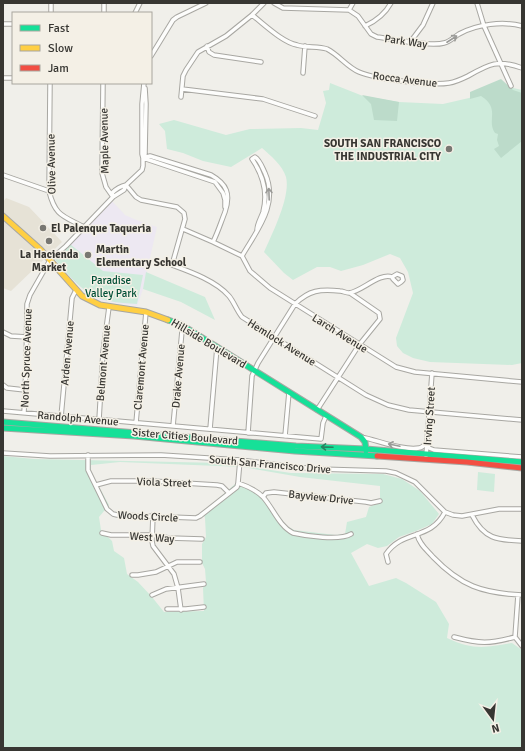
<svg xmlns="http://www.w3.org/2000/svg" width="525" height="751" font-family="Signika,sans-serif">
<style>
.built{fill:#e6e2d6}
.education{fill:#ede8f2}
.green{fill:#ceebdb;fill-rule:evenodd}
.forest{fill:#bcdbca}
.lines{fill:none;stroke-linecap:round;stroke-linejoin:round}
.street-casing{stroke:#a8a7a2;stroke-width:5.5}
.fast-casing{stroke:#a8a7a2;stroke-width:7}
.slow-casing{stroke:#a8a7a2;stroke-width:7}
.jam-casing{stroke:#a8a7a2;stroke-width:7}
.street{stroke:#fdfdfc;stroke-width:3.5}
.fast{stroke:#16e098;stroke-width:5}
.slow{stroke:#ffcf43;stroke-width:5}
.jam{stroke:#f24e42;stroke-width:5}
.oneway{stroke:#9a9a97}
.oneway2{stroke:#288260}
.poi-dot{fill:#787772;stroke:#f4f0e6;stroke-width:1.5}
.labels{text-anchor:middle;stroke-width:3;stroke-linejoin:round;paint-order:stroke}
.street-label{font-size:11px;fill:#373632;stroke:#f4f0e6}
.poi-label{font-size:11px;font-weight:bold;fill:#373632;stroke:#f4f0e6;text-anchor:start}
.park-label{font-size:11px;fill:#004f36;stroke:#f4f0e6}
</style>
<rect width="100%" height="100%" fill="#f0efea"/>
<!-- built -->
<path class="built" d="M6,198l23,9 33,35 -51,49 -8,-3v-86z"/>
<!-- education -->
<path class="education" d="M112,201l13,14 14,6 18,6 -14,62 -6,17 -36,-5 -13,-8 -14,-12 -20,-21z"/>
<!-- green -->
<path class="green" d="M330,83l33,13 36,6 44,2 26,-6 36,-12 17,4v273l-10,2 -82,-3 -17,-4 -10,-5 -6,-7 -1,-8 17,-45 -5,-21 -8,-14 -10,-4 -27,11 -22,6 -11,-4h-13l-24,13 -9,-7 -20,-21c8,-18 27,-56 22,-75 -3,-11 -16,-22 -24,-29l-31,19 -28,-6 -20,-8 -16,-4 -2,-18 -6,-7 15,-4 52,15 24,-6 51,-1 17,2 8,-27 -3,-12 6,-1z
M70,244l33,27 40,4 -6,29c-9,-1 -19,-1 -28,-3 -24,-4 -39,-25 -54,-41z
M146,272l59,25 10,23 -34,-18 -38,-13z
M3,456l31,3 189,4 68,10 92,1 19,5 18,12 19,23 -7,10 -16,7 -17,6 -12,9 -9,2 -11,-4 -16,9 18,33 27,-8 10,5 30,19 13,22 -2,14c26,12 37,10 65,5l10,7v98h-519zM120,462l123,5 57,10 80,9v17l-11,4 -3,10 -19,5 -2,12 -10,1 -41,-5 -7,-4 -29,-36 -15,-7 -8,1 -32,28 2,6 1,19 -4,7v19l3,6 1,13 -3,6 1,23 -40,1 -12,-15 -14,-15 -11,-8 -3,-16 -10,-7 -2,-10 -11,-11 -2,-13 10,-12 -18,-33v-7z
M478,472l17,2 -1,18 -17,-2z"/>
<!-- forest -->
<path class="forest" d="M501,79l12,11 9,3v48l-21,17 -7,-9 5,-3 -2,-6 1,-6 -3,-1c-9,-13 6,-24 -14,-37l-11,3v-7z
M362,95l37,7 -2,19 -23,-1 -3,-16z"/>
<g class="lines">
<!-- street casing -->
<g class="street-casing">
<path id="street" d="M51,3v10
M104,3v10
M274,3l9,5 66,2 9,6 13,18 6,3c16,2 53,10 67,6 6,-1 10,-6 15,-9 18,-10 44,-13 63,-8
M477,3l7,23 27,60
M349,10l4,-7
M135,13l5,-10
M252,15c12,9 30,27 45,30 9,3 21,1 30,4 12,6 20,18 32,23 16,7 72,14 90,11 7,-1 13,-4 19,-7 21,-12 30,-17 54,-8
M3,24h10
M365,26c11,-5 20,-12 26,-23
M411,41l12,-16 10,-22
M207,46l2,6 5,3 47,7
M151,56l22,-36 4,-3 29,-14
M303,73l2,-27
M3,78h10
M50,83l-1,108c6,25 14,25 35,36
M103,83l-1,90 4,14 7,10
M182,89l81,10 52,17
M181,97l2,-21 3,-6 12,-18 28,-16 26,-21 12,-12
M143,158l7,-2 61,19c16,9 20,19 14,37 -4,10 -7,20 -12,30
M143,158l72,24 8,11 2,7v7
M143,158l2,-4 1,-50 -1,-16
M3,175l46,16
M126,185l10,12 5,3 36,7 7,6 1,6 -13,46c19,7 44,16 57,31 5,6 8,15 13,21l124,78 22,10 21,5 113,10
M113,196l-1,-3c4,-4 9,-7 14,-8
M183,229l30,13 29,14 8,15 20,17 126,79 19,5 107,10
M242,256c15,-26 37,-51 23,-83 -3,-6 -5,-13 -10,-16l-3,2c11,16 16,34 11,53 -2,6 -6,12 -6,18
M3,332l8,4 16,1
M3,385l4,3 18,2
M317,410l42,-65 21,-26 -1,-6 -29,-20
M3,411l318,28 2,-16 3,-7
M24,413l2,-46 1,-63 3,-9 20,-35 16,-14 47,-49 11,-7 2,-5 16,-15 1,-4v-8l-1,-4v-50l2,-21
M61,417l11,-119 4,-8
M99,420l4,-68 6,-45
M136,423l10,-111
M173,426l9,-95 2,-4
M210,429l7,-82
M248,433l4,-57 6,-13 37,-59c14,-14 25,-15 45,-13 3,0 6,2 9,2 12,-1 31,-21 43,-16l5,-3 5,2 1,4 -2,2 -3,2 -5,-5 -1,-2
M285,436l4,-44
M361,437c16,3 43,14 58,11 3,0 5,-3 8,-5
M427,443l2,5 5,2 88,7
M3,453l47,3 111,-1 79,5 55,7 23,2 68,2 10,2 19,9 30,30 8,3 9,1 37,-7h23
M88,455v15l19,39 6,5 4,1 79,3 4,-2 37,-29 1,-4 2,-23
M426,456l6,-83
M238,483c9,3 18,7 25,14 10,11 16,29 30,36 13,3 47,8 58,1
M96,485l15,-4h40l66,4 5,1 7,7
M263,497l3,-4 8,-1 92,10 5,1 9,-2
M153,515l-1,26 1,5 21,28 4,14 3,22
M472,515c12,24 25,25 50,26
M102,533l9,2h41l17,3 33,1
M417,534c2,10 10,16 16,23 28,29 49,36 89,38
M388,562l-2,-8c17,-25 44,-13 59,-42
M132,575h6l18,-3 21,-10h23
M152,595l14,-6 38,-5
M518,595l-3,42 7,9
M167,609h19l18,-2
M454,637c26,7 35,7 61,0"/>
</g>
<!-- fast casing -->
<g class="fast-casing">
<path id="fast" d="M168,320l12,4 181,113 4,5 1,9
M3,422l293,24 70,3 156,13
M3,428l131,8 161,15 82,5"/>
</g>
<!-- slow casing -->
<g class="slow-casing">
<path id="slow" d="M3,216l37,33 42,47 18,9 46,7 22,8"/>
</g>
<!-- jam casing -->
<g class="jam-casing">
<path id="jam" d="M377,456l90,6 55,6"/>
</g>
<!-- street -->
<use href="#street" class="street"/>
<!-- fast -->
<use href="#fast" class="fast"/>
<!-- slow -->
<use href="#slow" class="slow"/>
<!-- jam -->
<use href="#jam" class="jam"/>
</g>
<!-- one-way arrows -->
<defs><path id="oneway-shaft" d="M-6 0H5M1.5-3L5.5 0L1.5 3" fill="none" stroke-width="1.6" stroke-linecap="round" stroke-linejoin="round"/></defs>
<g class="oneway">
<use href="#oneway-shaft" transform="translate(452 39) rotate(-33)"/>
<use href="#oneway-shaft" transform="translate(269 194) rotate(-92)"/>
<use href="#oneway-shaft" transform="translate(394 445) rotate(-168)"/>
</g>
<use class="oneway2" href="#oneway-shaft" transform="translate(327 447) rotate(-178)"/>
<!-- markers -->
<g class="poi-dot">
<circle cx="449" cy="149" r="4"/>
<circle cx="43" cy="228" r="4"/>
<circle cx="49" cy="241" r="4"/>
<circle cx="88" cy="255" r="4"/>
</g>
<g class="labels">
<!-- street labels -->
<g class="street-label">
<text transform="translate(406 41) rotate(8)" y="4">Park Way</text>
<text transform="translate(405 79) rotate(7)" y="4">Rocca Avenue</text>
<text transform="translate(104 141) rotate(-91)" y="4">Maple Avenue</text>
<text transform="translate(51 164) rotate(-91)" y="4">Olive Avenue</text>
<text transform="translate(340 333) rotate(32)" y="4">Larch Avenue</text>
<text transform="translate(282 342) rotate(32)" y="4">Hemlock Avenue</text>
<text transform="translate(209 343) rotate(31)" y="4">Hillside Boulevard</text>
<text transform="translate(67 353) rotate(-85)" y="4">Arden Avenue</text>
<text transform="translate(26 358) rotate(-88)" y="4">North Spruce Avenue</text>
<text transform="translate(103 363) rotate(-85)" y="4">Belmont Avenue</text>
<text transform="translate(141 367) rotate(-85)" y="4">Claremont Avenue</text>
<text transform="translate(178 376) rotate(-85)" y="4">Drake Avenue</text>
<text transform="translate(429 416) rotate(-86)" y="4">Irving Street</text>
<text transform="translate(78 418) rotate(5)" y="4">Randolph Avenue</text>
<text transform="translate(185 436) rotate(5)" y="4">Sister Cities Boulevard</text>
<text transform="translate(270 464) rotate(5)" y="4">South San Francisco Drive</text>
<text transform="translate(164 482) rotate(2)" y="4">Viola Street</text>
<text transform="translate(321 497) rotate(6)" y="4">Bayview Drive</text>
<text transform="translate(148 516) rotate(3)" y="4">Woods Circle</text>
<text transform="translate(152 537) rotate(4)" y="4">West Way</text>
</g>
<!-- poi labels -->
<g class="poi-label">
<text x="441" y="147" text-anchor="end">SOUTH SAN FRANCISCO<tspan x="441" dy="13">THE INDUSTRIAL CITY</tspan></text>
<text x="51" y="232">El Palenque Taqueria</text>
<text x="96" y="253">Martin<tspan x="96" dy="13">Elementary School</tspan></text>
<text x="49" y="258" text-anchor="middle">La Hacienda<tspan x="49" dy="13">Market</tspan></text>
</g>
<!-- park labels -->
<g class="park-label">
<text x="111" y="284">Paradise<tspan x="111" dy="13">Valley Park</tspan></text>
</g>
</g>
<!-- border -->
<rect width="525" height="751" fill="none" stroke="#373632" stroke-width="8"/>
<!-- legend -->
<rect x="12" y="12" width="140" height="72" fill="#f4f0e6" stroke="#a8a69e"/>
<rect x="20" y="25" width="20" height="6" fill="#16e098" stroke="#a8a69e"/>
<text x="48" y="32" font-size="12" fill="#373632">Fast</text>
<rect x="20" y="45" width="20" height="6" fill="#ffcf43" stroke="#a8a69e"/>
<text x="48" y="52" font-size="12" fill="#373632">Slow</text>
<rect x="20" y="65" width="20" height="6" fill="#f24e42" stroke="#a8a69e"/>
<text x="48" y="72" font-size="12" fill="#373632">Jam</text>
<!-- north arrow -->
<g transform="translate(493 719) rotate(165)" stroke="#f4f0e6" stroke-width="3" paint-order="stroke">
<path d="M0-3L7 15L0 10L-7 15Z" fill="#373632"/>
<text y="-6" font-size="11" font-weight="bold" text-anchor="middle" fill="#373632">N</text>
</g>
</svg>
